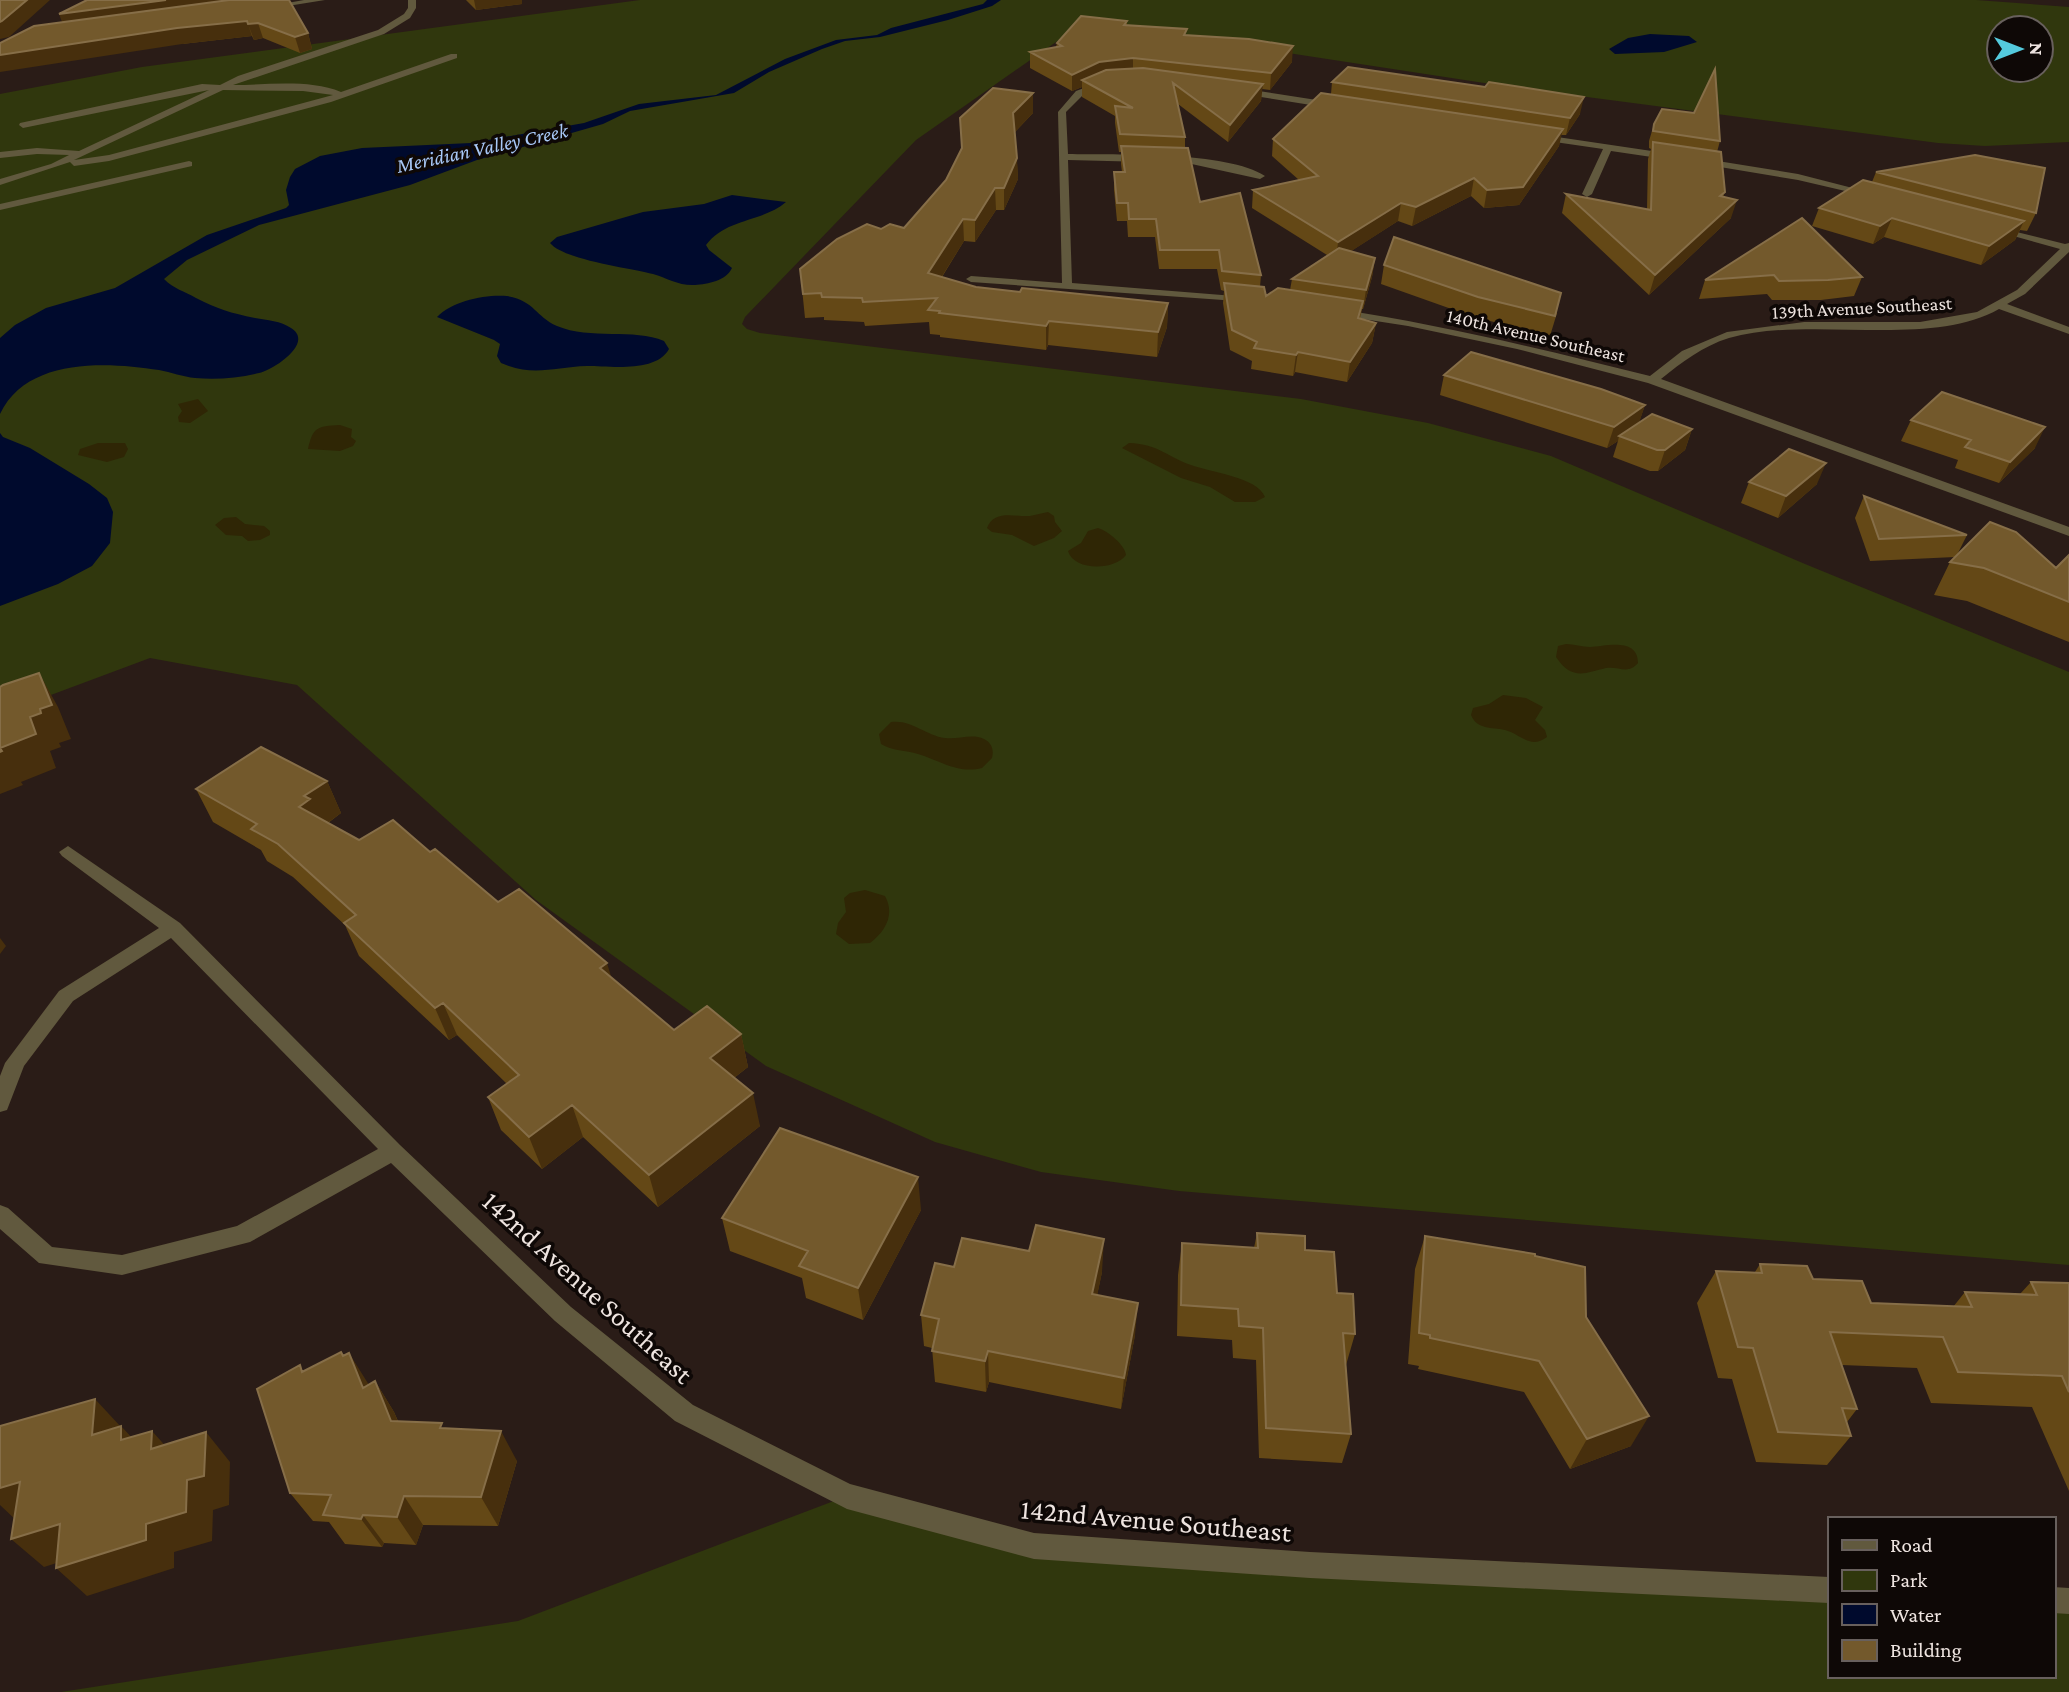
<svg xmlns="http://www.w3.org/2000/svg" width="2069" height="1692" font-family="'Crimson Pro',serif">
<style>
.green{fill:#30370d;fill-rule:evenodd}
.sand{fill:#2f2605}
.water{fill:#000a2d}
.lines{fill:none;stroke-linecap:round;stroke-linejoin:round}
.minor{fill:#61593e;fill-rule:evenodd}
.wall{fill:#644816}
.shaded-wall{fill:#472f0d}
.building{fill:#73592c;stroke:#866e48;stroke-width:2}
.labels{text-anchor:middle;stroke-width:7;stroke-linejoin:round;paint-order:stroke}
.far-street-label{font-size:19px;fill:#eee4e0;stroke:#0e0806}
.far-water-label{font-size:21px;font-style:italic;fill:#a8c8f7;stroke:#0e0806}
.near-street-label{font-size:28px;fill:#eee4e0;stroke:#0e0806}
</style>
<rect width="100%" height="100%" fill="#2a1c17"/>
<!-- green -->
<path class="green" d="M640,0h1336l93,7v135l-84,4 -47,-3 -434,-57 -347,-53 -91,2 -150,105 -171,177 -3,7 5,5 13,4 541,66 127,24 123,33 254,108 264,108v593l-890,-74 -138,-19 -106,-30 -169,-76 -230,-166 -239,-215 -147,-27 -150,56v-620l142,-27zM1999,28h42v42h-42z
M847,1496l187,50 276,19 519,25v86h224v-76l16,1v91h-2008l457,-71z"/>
<!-- sand -->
<path class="sand" d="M198,399l10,12 -18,12 -11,-1 -1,-5 4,-6 -4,-7z
M340,425l12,4 -1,8 5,4 -3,5 -13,5 -32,-2c5,-21 8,-23 32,-24z
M98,443h27l3,6 -4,8 -17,5 -29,-7 2,-6z
M1129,443c30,1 38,14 62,22 18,7 67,12 74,32l-10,5h-20l-25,-15 -29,-9 -59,-30z
M1048,512l6,4 1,6 7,9 -8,7 -20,8 -22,-11 -20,-3 -5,-4c7,-19 28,-11 43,-12 6,-1 12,-3 18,-4z
M236,517l9,7 19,2 6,5v4l-10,5 -12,1 -6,-5 -16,-1 -11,-10 9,-7z
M1098,528c10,3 27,17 28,27 -12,16 -52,16 -58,-4l13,-8 7,-12z
M1566,644c8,0 16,3 24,3 16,-1 48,-10 48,16 -10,12 -19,3 -32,5 -21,5 -34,13 -50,-11l2,-11z
M1503,695l23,3 17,9 -8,13 10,10 2,7c-17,13 -26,-3 -42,-7 -13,-3 -28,0 -34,-15l2,-7 16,-4z
M891,722c20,-3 34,13 54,16 13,2 26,-5 39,1 8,4 10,11 8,19l-10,10c-24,6 -41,-7 -64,-14 -12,-4 -26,-3 -37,-10l-2,-10z
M865,890l20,6c10,18 1,35 -15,47l-21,1 -13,-10 2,-11 8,-11 -2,-14 6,-5z"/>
<!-- water -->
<path class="water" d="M987,0h14l-9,6 -44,14 -68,17 -35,4 -23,8 -53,23 -35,21 -104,18 -27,13 -126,36 -67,25 -151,40 -72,35 -23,19c10,10 20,12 32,19 21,11 35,15 59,20 12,2 26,3 36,10 24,15 -18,42 -32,45 -20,5 -43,7 -64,5 -12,-1 -24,-6 -36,-8 -52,-8 -132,-13 -159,44v-76l15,-13 31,-17 69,-20 92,-53 79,-27 3,-3 -3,-15 4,-13 5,-8 25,-13 42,-8 109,-5 113,-20 55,-19 77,-9 69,-36 51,-19 41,-5 14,-7 92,-24z
M1650,34l39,2 8,6 -33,10 -49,2 -6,-5 19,-11z
M732,195l54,7c-23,20 -60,16 -80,43l3,5 23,18c-6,13 -24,16 -37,17 -16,1 -28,-7 -42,-11 -23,-6 -89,-14 -103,-31l7,-6 86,-25 61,-8z
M507,296c28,5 28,20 50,30 33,14 77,2 107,15l5,8c-13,24 -59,17 -82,17 -33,1 -54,11 -86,-3l-4,-7 3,-12 -6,-4 -57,-23c15,-16 49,-23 70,-21z
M0,433l3,4 27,11 59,36 18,14 6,14 -3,31 -18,23 -34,18 -58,22z"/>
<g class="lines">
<!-- minor -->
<path class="minor" d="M304,0h21l-56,9 -4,-2z
M408,0h8v8l-6,10 -26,16 -151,51c35,0 76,-6 108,7l110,-38h6v4l-126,44 -222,59 -35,5 -4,-4 -70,23v-6l51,-15 18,-9 -32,-1 -37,4v-6l37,-4 42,3 130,-61 -186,38 -4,-3 1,-2 182,-39 18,1 18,-9 140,-46 26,-16 4,-6zM223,90l80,1 30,4 -224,60 -35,5z
M1103,81l3,5 -23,9 -17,17 2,42c46,1 160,-3 197,22l-5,3 -73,-16 -119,-3 4,123 175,14 4,1v4l-280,-20 -5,-3 5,-3 91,7 -4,-171 18,-21z
M1239,88l97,15 4,3 -4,3 -100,-16z
M1537,134l135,20 5,3 -5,3 -61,-9 -19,43 -5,3 -5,-3 21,-45 -69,-10v-4z
M1699,158l99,16 78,20 -5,3 -73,-17 -102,-17 -2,-2z
M189,161l3,1v4l-192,44v-6z
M1992,226l73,18 4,-1v9l-44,42 -18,10 62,23v7l-70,-25c-70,40 -189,6 -270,29 -26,8 -47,24 -68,41l408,148v9l-421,-153 -131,-34 -109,-23 -71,-11 -6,-3 6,-3c106,16 209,41 313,67l32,-25 45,-19 77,-10h116l57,-10 40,-22 43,-41 -68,-19z
M68,846l112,77 220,222 171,162 122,98 157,79 184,49 276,19 519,25v26l-519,-25 -276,-19 -187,-50 -172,-88 -120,-100 -164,-158 -141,79 -128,33 -83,-12 -39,-34v-24l8,3 44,39 70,8 115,-29 141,-77 -207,-211 -98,63 -49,65 -17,44 -7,2v-36l5,-13 54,-72 100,-63 -97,-72 -3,-4z
M2053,1587l16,1v26l-16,-1z"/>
</g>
<!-- wall -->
<path class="wall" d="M289,0l19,33 4,16 -12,4 -37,-15 -9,2 -2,-4 -70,8z
M466,0h56v4l-46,6z
M1127,21v4l60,10 105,27 -22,28 -8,-1 -1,12 -33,41 -50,-38 7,33v11l15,54 61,73 -1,12 6,9 24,-6 2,-11 35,-24 -75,-47 1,-18 46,-10 -27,-24 1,-17 58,-45 1,-12 248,32 -14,21h-5l-2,11 -40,59 -35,3 -13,-12 -59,30 -14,-5 -47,30 24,7 -3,19 -9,32h-1l-2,10 16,4 -4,20 -25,39 -52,-10 -2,4 -42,-7 1,-8 -22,-11 -7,-47 1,-12 -3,-1 -4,-21h-58l-4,-32h-27l-1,-16h-10l-3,-31v-18h8l-1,-8v-12h-2l-4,-29v-7l-33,-19v-10l-10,4 -42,-23v-16l26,-5 1,-4z
M1033,113l-18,19 3,47 -14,31h-8l-21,32 -11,-1 -22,36 34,10 44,5 148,11 -1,24 -10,30 -109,-12 -2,5 -106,-13v-2l-10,-1 -1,-12 -64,4 -1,-4 -40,-2v-3l-19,1 -5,-49 81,-40 23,-1 42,-48 16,-30 -2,-32z
M1654,124l66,17 -3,11 8,40 -2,5 8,21 -82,77 -87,-82 4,-19 81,15 1,-50 3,-10 -2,-1v-7z
M1876,172l160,41 -9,18 -7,-1 -5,10 -34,25 -97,-28 -11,7 -61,-18 7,-18 53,-26z
M1802,218l60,59 -8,19 -33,4h-49l-5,-6 -68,5 6,-19z
M1384,265l173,48 -7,23 -76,-19 -93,-33z
M1444,375l201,30 -6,17 53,7 -7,21 -27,21h-8l-37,-14 5,-16 -11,7 -167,-53z
M1911,420l124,28 -36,35 -44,-15 3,-8 -57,-19z
M1749,482l68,2 -39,34 -37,-15z
M1864,496l103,39 -10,20 99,13 13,-13v87l-102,-41 -33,-6 16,-33 5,-5 -85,4 -15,-43z
M327,781l14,32 -13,10 31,17 71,12 68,50 114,76 62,52 67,4 7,33 -14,11 26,48 -102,81 -75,-70 -41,32 -41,-39 -13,-33 19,-13 -50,-49 -8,5 -90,-84 -14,-31 -52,-48 -26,-16 -6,-11 -48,-28 -17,-33z
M921,1210l-58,110 -57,-22 -4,-20 -72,-27 -8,-33z
M1257,1233l48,17 32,43 18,41 -9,31 5,69 -9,29 -83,-5 -3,-98 -23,-2 -1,-18 -55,-4 1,-61 4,-32 72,5z
M1425,1236l110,20 51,61 45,129 -61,23 -46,-77 -106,-23 1,-3 -11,-2 7,-95z
M1760,1264l53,15 58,24 82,4 12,-15 55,2 11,-12 38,1v208l-37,-84 -101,-4 -14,-35 -75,-3 15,44 -10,13 4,14 -24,29 -71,-3 -24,-83 -14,-1 -21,-75 19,-32 39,1z
M954,1267l148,5 -5,23 38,40 -14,74 -132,-27 -3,10 -51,-10 -3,-34 -8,-2 -3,-31z
M341,1352l28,33 6,-4 19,31 4,9 47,8 72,32 -19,65 -75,-1 -7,20 -32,-2 -2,4 -37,-3 -16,-22 -16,-1 -23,-28 14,-122z"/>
<!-- shaded-wall -->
<path class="shaded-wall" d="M27,0h23l-41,37 -9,2v-17z
M166,0h118l-219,30 -6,-16z
M474,0h48v4l-46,6z
M247,21l5,15 -70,8 -182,28v-17l177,-27z
M258,23l5,15 -9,2 -6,-16z
M308,33l4,16 -12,4 -5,-16z
M1293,46l-1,16 -22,28 1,-17z
M1133,58v16l-51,6v7l-10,4v-16l27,-13z
M1263,84l-2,17 -33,41 2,-17z
M1033,93v20l-20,21v-21z
M1584,97l-4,17 -14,21 4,-17z
M1563,129l-4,17 -40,59 -35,3 3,-18z
M1017,158l1,21 -14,31v-22z
M1474,178l-3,18 -59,30 4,-19z
M995,188l1,22 -21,32v-22z
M1737,200l-6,18 -82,77 6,-20z
M1401,203l-3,18 -62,40 2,-19z
M1892,218l-8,19 -11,7 7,-18z
M963,219l1,22 -35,56 -1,-24z
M2024,221l-9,19 -34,25 8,-19z
M1375,258l-3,19 -9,32 3,-19z
M1168,303l-1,24 -10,30 1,-25z
M1049,321l-1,24 -2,5v-24z
M1376,323l-4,20 -25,39 3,-20z
M1298,352l-3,20 -2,4 3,-21z
M1645,405l-7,21 -19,10 -1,5 -11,7 7,-21z
M2045,427l-10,21 -36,35 11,-21z
M1692,429l-7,21 -27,21 7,-21z
M1826,463l-9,21 -39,34 8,-22z
M39,673l19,34 13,32 -12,4 2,4 -11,4 6,17 -35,14 2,3 -23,9v-46l30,-31 10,-8z
M327,781l14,32 -19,14 -23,-20 5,-11z
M0,938l6,8 -6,8z
M607,963l10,33 -17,-28z
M443,1003l14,32 -8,5 -14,-32z
M741,1034l7,33 -30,23 -8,-32z
M753,1093l7,33 -102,81 -9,-32z
M572,1105l11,32 -41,32 -13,-32z
M918,1177l3,33 -58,110 -5,-32z
M1104,1239l-2,33 -11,54 1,-32z
M1138,1303l-3,32 -14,74 3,-31z
M988,1351l1,31 -3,10 -1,-31z
M341,1352l19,29 -11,-28 20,32 14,34z
M375,1381l19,31 16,39 -19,-30z
M95,1399l26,28v-1l28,30 -57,-21z
M1649,1416l-18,30 -61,23 17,-30z
M152,1431l27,30 -28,-12z
M501,1431l16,30 -19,65 -17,-29z
M206,1432l24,30 -1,43 -16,5 -1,31 -38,11v16l-87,28 -31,-28 131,-88z
M20,1482l-2,40 -18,-17v-17z
M404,1496l19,29 -7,20 -19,-28z
M363,1515l21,28 -2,4 -21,-28z
M60,1524l31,28 -47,15 -33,-28z"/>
<!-- building -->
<path class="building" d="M0,0h27l-25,21 -2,1z
M87,0h79l-107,14z
M229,0h60l19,33 -13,4 -37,-14 -10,1 -1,-3 -70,7 -177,27v-12l34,-17z
M1081,16l46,5 -3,4 63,4 -3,6 65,4 44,7 -22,27 -138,-15 -34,4 -27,13 -42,-23 32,-6 -5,-3z
M1348,67l137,20 4,-5 95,15 -14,21 -238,-36z
M1143,68l120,16 -33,41 -57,-42 12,54 -65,-3 -5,-28 18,2 -51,-28 24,-10z
M1715,69l5,72 -67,-10 1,-7 8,-15 32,4z
M993,88l40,5 -20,20 4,45 -13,30h-9l-20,32 -12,-1 -35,54 48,14 44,5 2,-4 146,15 -10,29 -109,-11 -3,5 -107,-13 1,-2 -12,-1 9,-12 -74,4 -1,-4 -40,-1 -1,-4 -18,1 -3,-25 37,-30 30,-15 14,5 9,-5 14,4 42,-48 16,-32 -2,-30z
M1321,93l242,36 -40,58 -36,3 -13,-12 -58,29 -15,-4 -63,39 -85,-52 65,-14 -45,-37z
M1653,142l68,10 4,40 -5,4 17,4 -82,75 -89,-81 85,16z
M1121,146l67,2 12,54 40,-9 21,82 -39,-4 -3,-21h-59l-4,-31h-27l-1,-16h-11l-3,-31h11z
M1975,155l70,13 -9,45 -160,-41z
M1863,180l161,41 -35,25 -97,-28 -12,8 -61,-18z
M1802,218l60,59 -34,3 -49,1 -5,-6 -69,5z
M1394,237l167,56 -6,23 -77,-19 -94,-32z
M1339,248l36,10 -9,32 -74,-11z
M1224,283l40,4 2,9 12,-8 85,13 -5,17 18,5 -26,39 -52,-10 -2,3 -42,-7 3,-6 -25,-12z
M1471,352l130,37 44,16 -31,22 -170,-52z
M1942,392l103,35 -35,35 -45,-15 6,-7 -60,-20z
M1652,414l40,15 -27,21h-8l-38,-14z
M1789,449l37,14 -40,33 -37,-14z
M1864,496l103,39 -88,4z
M1990,522l26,10 40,36 13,-13v47l-85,-34 -34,-6z
M39,673l13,32 -12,4 1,4 -11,4 6,17 -36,14 2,3 -2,1v-65l3,-2z
M261,747l66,34 -23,15 6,3 -11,8 60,33 34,-20 37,32 5,-3 63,53 21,-13 88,74 -7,5 74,62 33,-24 34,28 -31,24 43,35 -104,82 -77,-70 -43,32 -41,-40 31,-22 -76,-72 -8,5 -91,-85 12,-8 -78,-71 -27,-15 6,-5 -61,-35z
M780,1128l138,49 -60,111 -59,-22 9,-15 -86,-33z
M1036,1225l68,14 -12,55 46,9 -14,75 -136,-27 -3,10 -53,-10 7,-32 -18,-4 14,-52 19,4 8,-29 67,13z
M1257,1233l48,3v14l29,2 3,41 16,1 2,40 -12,-1 8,101 -85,-6 -3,-100 -24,-2 -1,-17 -57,-4 1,-62 76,5z
M1425,1236l110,18v2l50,11 1,50 63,99 -62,23 -48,-78 -109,-23v-3l-11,-2z
M1760,1264l47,2 6,13 49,2 9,22 101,4 -7,-15 72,3 -6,-13 38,1v109l-7,-16 -104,-4 -15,-35 -113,-5 27,77 -15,-1 9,28 -73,-4 -25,-84 -15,-1 -22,-76 46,2z
M341,1352l2,4 6,-3 14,35 12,-7 16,40 51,2 -2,5 61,3 -20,66 -77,-1 -7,21 -34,-2 -2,4 -38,-4 8,-20 -41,-2 -33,-104 43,-24 2,7z
M95,1399l-3,36 29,-9v14l31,-9 -1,18 55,-17 -2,44 -17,4 -1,32 -40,12v16l-90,28 4,-44 -49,15 9,-57 -20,6v-62z"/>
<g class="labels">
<!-- far-street labels -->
<g class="far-street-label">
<text transform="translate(1862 307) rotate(-3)" y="7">139th Avenue Southeast</text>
<text transform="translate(1536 335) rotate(13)" y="7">140th Avenue Southeast</text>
</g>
<!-- far-water labels -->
<g class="far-water-label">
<text transform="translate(482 148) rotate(-12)" y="7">Meridian Valley Creek</text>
</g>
<!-- near-street labels -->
<g class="near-street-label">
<text transform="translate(588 1287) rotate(42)" y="10">142nd Avenue Southeast</text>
<text transform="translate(1156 1520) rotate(5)" y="10">142nd Avenue Southeast</text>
</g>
</g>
<!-- legend -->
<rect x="1828" y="1517" width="228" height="161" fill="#0e0806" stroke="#68605d" stroke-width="2"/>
<rect x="1842" y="1540" width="35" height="10" fill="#61593e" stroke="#68605d" stroke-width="2"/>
<text x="1890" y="1552" font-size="21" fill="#eee4e0">Road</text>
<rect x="1842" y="1570" width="35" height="21" fill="#30370d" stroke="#68605d" stroke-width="2"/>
<text x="1890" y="1587" font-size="21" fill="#eee4e0">Park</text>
<rect x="1842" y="1604" width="35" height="21" fill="#000a2d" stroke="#68605d" stroke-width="2"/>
<text x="1890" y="1622" font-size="21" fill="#eee4e0">Water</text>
<rect x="1842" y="1640" width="35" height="21" fill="#73592c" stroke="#68605d" stroke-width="2"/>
<text x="1890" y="1657" font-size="21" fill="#eee4e0">Building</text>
<!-- north arrow -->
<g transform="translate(2020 49) rotate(90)"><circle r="33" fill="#0e0806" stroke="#68605d" stroke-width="2"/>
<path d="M0-5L12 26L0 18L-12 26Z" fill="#54cadd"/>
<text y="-10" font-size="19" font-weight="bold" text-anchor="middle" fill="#eee4e0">N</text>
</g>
</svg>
